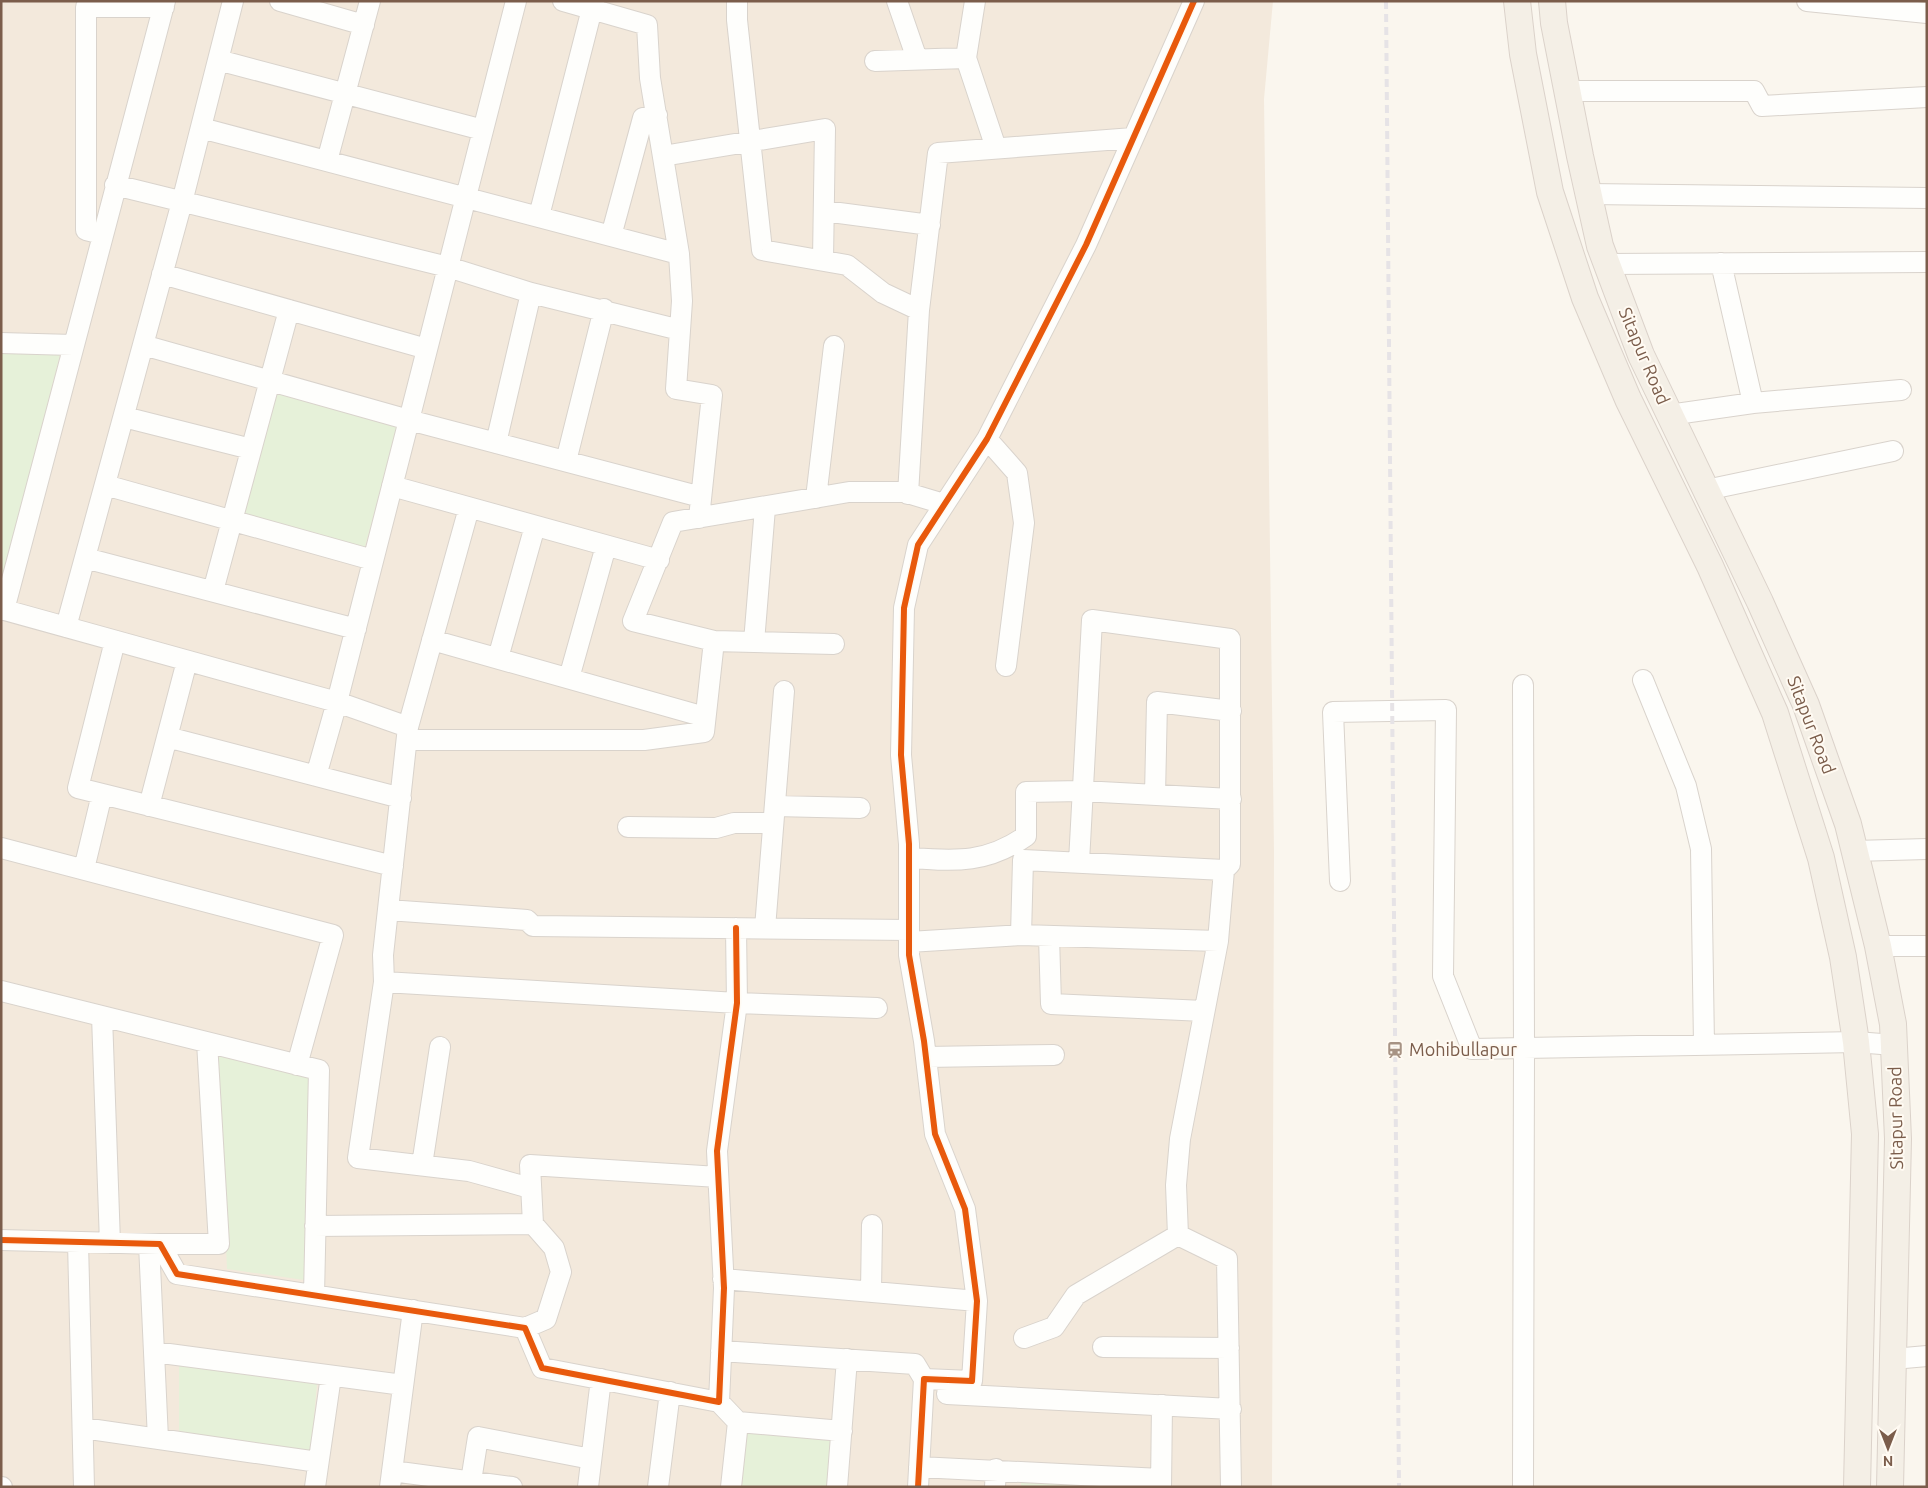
<svg xmlns="http://www.w3.org/2000/svg" width="1928" height="1488" font-family="Ubuntu,sans-serif">
<style>
.residential{fill:#f3e9dc}
.green{fill:#e6f1d9}
.lines{fill:none;stroke-linecap:round;stroke-linejoin:round}
.minor-casing{stroke:#d9d3cc;stroke-width:22}
.major-casing{stroke:#dbd2ca;stroke-width:28}
.minor{stroke:#fefefc;stroke-width:20}
.major{stroke:#f4efe6;stroke-width:26}
.rail{stroke:#e6e3e6;stroke-width:4;stroke-dasharray:8 5;stroke-linecap:butt}
.cycleway-casing{stroke:#fffaf2;stroke-width:9}
.cycleway{stroke:#e8590c;stroke-width:6}
.labels{text-anchor:middle;stroke-width:4;stroke-linejoin:round;paint-order:stroke}
.street-label{font-size:18px;fill:#7b5d4b;stroke:#fffaf2}
.poi-label{font-size:18px;fill:#7b5d4b;stroke:#fffaf2;text-anchor:start}
</style>
<rect width="100%" height="100%" fill="#faf6ee"/>
<!-- residential -->
<path class="residential" d="M1,1h1272l-9,98 10,753 -2,635h-1271z"/>
<!-- green -->
<path class="green" d="M61,351l-57,223 -3,-1v-220z
M275,390l124,34 -35,126 -124,-34z
M218,1056l93,22 -7,202 -77,-11z
M179,1364l138,20 -6,67 -132,-17z
M747,1431l88,9 -5,47h-88z
M1021,1479l131,8h-131z"/>
<g class="lines">
<!-- minor casing -->
<g class="minor-casing">
<path id="minor" d="M280,1l84,24
M563,1l84,24 3,53 29,176 3,47 -6,88 36,6 -13,123
M737,1v19l25,230 85,15 36,28 36,17
M897,1l20,58
M975,1l-9,57 30,90
M1807,1l120,12
M218,60l265,70
M875,61l91,-3
M1567,91h187l8,15 165,-9
M201,128l478,126
M663,156l162,-27 -2,131
M327,161l43,-160
M115,185l333,82 83,26 149,37
M1588,194l339,4
M824,211l106,14
M539,216l55,-215
M102,234l-16,-4v-223h78
M611,236l32,-118 14,-3
M1607,264l320,-2
M162,274l265,75
M1,343l72,2
M143,345l266,75 292,77
M1753,403l148,-13
M1669,415l84,-12 -32,-140
M124,417l127,32
M987,439l30,34 7,50 -18,143
M496,443l35,-150
M566,461l38,-152
M105,485l268,75
M392,486l267,74
M1706,490l187,-39
M908,494l11,-184 19,-157 195,-15
M816,498l18,-152
M469,508l-61,219 -25,228 1,27 -26,176 111,13 61,17
M85,558l271,71
M213,591l76,-281
M1,609l336,93 71,25
M4,610l161,-609
M66,627l116,-425 51,-201
M432,640l273,77
M115,641l-37,147 315,78
M754,642l11,-134
M834,644l-120,-3 -81,-20 40,-99 176,-30h55l40,12
M498,658l37,-132
M569,678l37,-132
M1643,680l43,106 15,63 3,196
M1523,685l1,363 -1,439
M167,737l234,61
M408,740h236l60,-8 10,-91
M316,776l21,-74 179,-701
M1155,795l2,-93 74,9
M149,806l38,-145
M775,806l85,2
M628,827l88,1 18,-5h39
M1,848l332,87 -36,130
M1854,851l73,-2
M909,858c46,3 77,6 117,-22v-44l56,-1 149,8
M1079,862l13,-242 138,19v225l-6,6 -6,71 -38,198 -4,46 2,50
M84,869l18,-75
M1340,881l-7,-169 113,-2 -3,266 29,73 384,-7 38,3
M388,910l139,10 6,6 376,4
M765,928l19,-237
M1021,935l2,-75 201,10
M1049,936l2,68 153,7
M909,942l112,-7 197,6
M1878,946h49
M384,982l353,21 140,5
M1,991l318,79 -5,225
M102,1016l8,227
M926,1057l128,-2
M422,1165l18,-118
M533,1224l-3,-59 188,12
M315,1226l218,-2 21,24 7,24 -15,47 -21,9
M1,1240l159,4 17,30 348,54 17,40 177,34 19,20 104,9
M78,1242l6,245
M149,1244l9,195
M160,1244h59l-12,-202
M723,1279l254,22
M871,1292l1,-67
M1024,1338l30,-11 22,-32 102,-60 49,24 4,228
M1103,1347l126,1
M721,1351l194,13 9,15
M154,1352l249,33
M1893,1359l34,-3
M947,1394l284,15
M719,1402l5,-114 -7,-137 20,-148 -1,-75
M83,1428l235,34
M919,1467l242,12
M392,1471l120,16
M471,1481l7,-44 113,22
M1,1487h1
M315,1487l16,-111
M390,1487l23,-177
M588,1487l13,-108
M658,1487l12,-95
M731,1487l7,-65
M837,1487l10,-128
M918,1487l6,-108 48,2 5,-80 -12,-92 -30,-75 -11,-93 -15,-86v-111l-8,-89 3,-147 14,-63 69,-106 99,-194 108,-244
M995,1487l1,-18
M1161,1487l1,-82"/>
</g>
<!-- major casing -->
<g class="major-casing">
<path id="major" d="M1517,1l6,53 27,138 35,106 43,101 82,167 65,147 46,145 22,99 13,85 9,92 -8,353
M1552,1l2,22 26,133 20,90 41,109 119,247 46,103 42,119 30,122 15,78 5,115 -8,348"/>
</g>
<!-- minor -->
<use href="#minor" class="minor"/>
<!-- major -->
<use href="#major" class="major"/>
<!-- rail -->
<path class="rail" d="M1386,1l13,1486"/>
<!-- cycleway casing -->
<g class="cycleway-casing">
<path id="cycleway" d="M1,1240l159,4 17,30 348,54 17,40 177,34 5,-114 -7,-137 20,-148 -1,-75
M918,1487l6,-108 48,2 5,-80 -12,-92 -30,-75 -11,-93 -15,-86v-111l-8,-89 3,-147 14,-63 69,-106 99,-194 108,-244"/>
</g>
<!-- cycleway -->
<use href="#cycleway" class="cycleway"/>
</g>
<!-- icons -->
<defs>
<g id="station-bare" transform="scale(1.35)"><path d="M-3-6H3Q5-6 5-4V2Q5 4 3 4L4.5 6H3L1.5 4h-3L-3 6H-4.5L-3 4Q-5 4-5 2V-4Q-5-6-3-6ZM-3.5-4v3h7v-3ZM-3.5 1v1.5H-2V1ZM2 1v1.5H3.5V1Z" fill="#a79384" stroke="#fffaf2" stroke-width="2.5" paint-order="stroke"/></g>
</defs>
<g fill-rule="evenodd">
<use href="#station-bare" x="1395" y="1050"/>
</g>
<g class="labels">
<!-- street labels -->
<g class="street-label">
<text transform="translate(1644 356) rotate(67)" y="6">Sitapur Road</text>
<text transform="translate(1811 725) rotate(69)" y="6">Sitapur Road</text>
<text transform="translate(1896 1118) rotate(-91)" y="6">Sitapur Road</text>
</g>
<!-- poi labels -->
<g class="poi-label">
<text x="1409" y="1056">Mohibullapur</text>
</g>
</g>
<!-- border -->
<rect width="1928" height="1488" fill="none" stroke="#7b5d4b" stroke-width="5"/>
<!-- north arrow -->
<g transform="translate(1888 1448) rotate(180)" stroke="#fffaf2" stroke-width="4" paint-order="stroke">
<path d="M0-4L9 19L0 12L-9 19Z" fill="#7b5d4b"/>
<text y="-8" font-size="14" font-weight="bold" text-anchor="middle" fill="#7b5d4b">N</text>
</g>
</svg>
